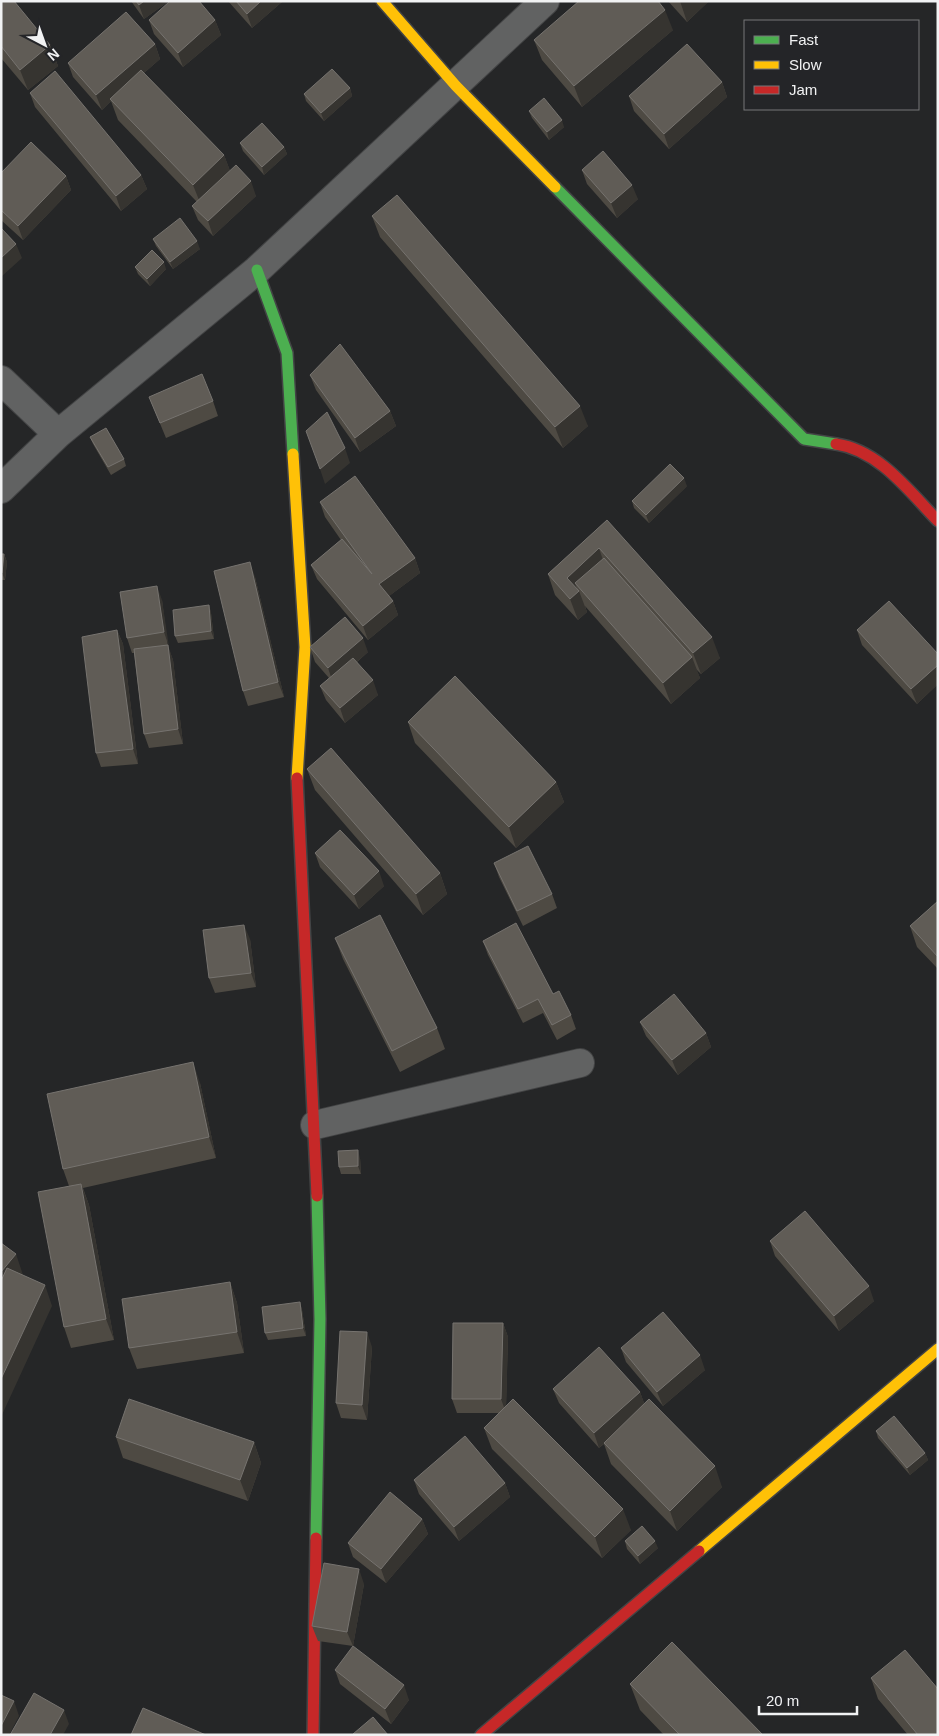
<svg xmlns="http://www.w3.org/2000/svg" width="939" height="1736" font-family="Helvetica,sans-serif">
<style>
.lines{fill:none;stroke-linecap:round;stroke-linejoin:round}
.street-casing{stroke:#434445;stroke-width:30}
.fast-casing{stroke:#434445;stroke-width:14}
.slow-casing{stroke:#434445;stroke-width:14}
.jam-casing{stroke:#434445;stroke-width:14}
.street{stroke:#616262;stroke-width:28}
.fast{stroke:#4caf50;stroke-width:11}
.slow{stroke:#ffc107;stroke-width:11}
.jam{stroke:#c62828;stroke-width:11}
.wall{fill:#4e4a43}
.shaded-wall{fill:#363430}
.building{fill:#605c56;stroke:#76736f}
</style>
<rect width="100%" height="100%" fill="#252627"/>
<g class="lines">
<!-- street casing -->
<g class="street-casing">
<path id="street" d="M1,380l57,54
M1,489l57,-55 199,-164 288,-269
M315,1125l265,-62"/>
</g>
<!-- fast casing -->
<g class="fast-casing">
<path id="fast" d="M555,187l249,252 32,5
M257,270l30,83 6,101
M316,1538l4,-219 -3,-123"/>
</g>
<!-- slow casing -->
<g class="slow-casing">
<path id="slow" d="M382,1l74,85 99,101
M293,454l12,193 -8,131
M699,1551l239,-202"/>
</g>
<!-- jam casing -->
<g class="jam-casing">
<path id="jam" d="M836,444c43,6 73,47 102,77
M297,778l20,418
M313,1735l3,-197
M481,1735l218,-184"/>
</g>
<!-- street -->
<use href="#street" class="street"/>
<!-- fast -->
<use href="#fast" class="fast"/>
<!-- slow -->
<use href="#slow" class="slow"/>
<!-- jam -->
<use href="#jam" class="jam"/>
</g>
<!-- wall -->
<path class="wall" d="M1,1l49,44 8,21 -30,24 -27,-32z
M131,1h38l-25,18z
M228,1h55l-31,27z
M668,1h41l-22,21z
M149,20h66l6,15 -38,32 -29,-33z
M673,30l-91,77 -40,-47 -8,-20z
M155,44l5,15 -16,14 80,82 6,16 26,25 -43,40 -15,-16 -6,-14 5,-4 -79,-82 -7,-19 -9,9 -29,-33 -5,-14z
M722,82l5,15 -58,52 -35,-38 -5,-15z
M350,88l2,8 -28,25 -18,-20 -2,-7z
M30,93l111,82 6,14 -26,22 -86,-104z
M529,111l35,16 -15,13 -17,-22z
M240,143l44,4 3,7 -23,21 -21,-24z
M582,170l56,29 -21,19 -30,-34z
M1,173l65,3 5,14 -48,50 -22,-20z
M372,216l216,210 -25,22 -183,-211z
M153,239l47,10 -27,20 -17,-23z
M135,267l31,2 -16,17 -12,-12z
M310,375l80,36 6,15 -36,26 -44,-62z
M149,397l64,4 5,15 -52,22z
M90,437l34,22 2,7 -15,9 -18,-31z
M687,486l-38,37 -15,-15 -2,-7z
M320,502l95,56 5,15 -31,23 4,5 5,14 -30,25 -51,-61 -6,-14 30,-25 -16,-23z
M607,520l113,138 -19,16 -5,-5 4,9 -29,26 -86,-98 2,6 -9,8 -23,-25 -7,-21z
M1,554h3l3,8 -2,18h-4z
M255,577l29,120 -36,9 -5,-15z
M162,600l6,47 5,13 10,84 -34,4 -5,-14 -10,-81h-2l-5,-15z
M209,605l2,8 3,26 -36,4 -3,-7z
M117,630l6,14 15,120 -37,3 -5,-14z
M857,630l81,24v30l-21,20 -55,-59z
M310,647l58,5 -11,10 21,33 -33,28 -19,-23 -6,-14 9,-8 -14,-16z
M408,722l148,60 8,20 -48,46 -101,-105z
M307,769l133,104 7,21 -24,21 -108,-125z
M315,853l69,33 -25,23 -39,-42z
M494,863l58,31 5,14 -34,18 -24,-49z
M938,901v68l-21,-22 -7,-21z
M335,938l102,90 8,21 -45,23 -57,-113z
M250,939l6,48 -41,6 -6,-15z
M483,941l70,53 18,21 5,14 -19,11 -14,-27 -20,10 -35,-68z
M640,1022l66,11 5,14 -33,28 -32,-39z
M200,1083l16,75 -133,30 6,17 25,135 -43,8 -7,-21 5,-141 -6,-17z
M360,1158l1,16h-20l-2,-7z
M770,1241l104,60 -35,30 -64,-75z
M230,1282l7,21 7,50 -107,16 -8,-21z
M300,1302l2,8 4,26 -38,4 -3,-7z
M503,1323l5,14 -2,68 125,125 -29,28 -110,-109 -8,-21 15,-15h-42l-5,-14z
M372,1347l-5,73 -26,-2 -5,-15z
M621,1348l84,22 -42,36 -37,-44z
M553,1389l87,3 4,11 78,84 -45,44 -66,-67 -7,-20 -5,4 -40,-45z
M876,1431l49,22 3,7 -18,15 -32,-37z
M116,1437l138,5 7,21 -13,38 -125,-43z
M414,1480l91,3 5,14 -51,44 -40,-47z
M422,1519l6,15 -42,49 -33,-26 -5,-14z
M625,1541l33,7 -18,16 -13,-15z
M364,1584l-11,62 -35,-5 -6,-15z
M335,1670l74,30 -18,24 -51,-40z
M871,1678l67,57h-30l-30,-36z
M630,1684l133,51h-99l-24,-25z"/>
<!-- shaded-wall -->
<path class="shaded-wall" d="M144,1h25l-25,18 -5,-14z
M261,1h22l-31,27 -5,-14z
M680,1h29l-22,21z
M665,10l8,20 -91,77 -8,-21z
M215,20l6,15 -38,32 -5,-14z
M155,44l5,15 -48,42 -2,-2 1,2 -9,9 -6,-15z
M50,45l8,21 -30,24 -8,-20z
M722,82l5,15 -58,52 -5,-15z
M350,88l2,8 -28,25 -3,-8z
M562,120l2,7 -15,13 -2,-8z
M284,147l3,7 -23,21 -2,-8z
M224,155l8,21 -31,29 -8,-20z
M141,175l6,14 -26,22 -5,-15z
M66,176l5,14 -48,50 -5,-14z
M251,181l5,15 -43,40 -5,-15z
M632,185l6,14 -21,19 -6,-15z
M197,241l3,8 -27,20 -3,-7z
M16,244l6,14 -21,19v-19z
M164,262l2,7 -16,17 -3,-7z
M580,406l8,20 -25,22 -8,-21z
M390,411l6,15 -36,26 -5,-14z
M345,448l5,15 -25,21 -5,-15z
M684,478l3,8 -38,37 -3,-8z
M599,548l7,21 -31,14 3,9 1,-1 8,21 -9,8 -8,-21 -3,-21z
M4,554l3,8 -2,18 -3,-7z
M415,558l5,15 -35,26 -6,-15z
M250,562l5,15 29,120 -6,-15z
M157,586l5,14 7,47 -5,-15z
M393,601l5,14 -30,25 -5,-14z
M209,605l2,8 3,26 -3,-8z
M117,630l6,14 15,120 -5,-15z
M712,637l8,21 -19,16 -8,-21z
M363,638l5,14 -35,31 -5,-15z
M168,645l5,15 10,84 -5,-15z
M692,657l8,21 -29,26 -8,-21z
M938,665v19l-21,20 -6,-15z
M373,680l5,15 -33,28 -5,-15z
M556,782l8,20 -48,46 -7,-21z
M379,871l5,15 -25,23 -5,-14z
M440,873l7,21 -24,21 -7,-21z
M244,925l6,14 6,48 -5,-14z
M706,1033l5,14 -33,28 -6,-15z
M193,1062l7,21 16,75 -7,-21z
M358,1150l2,8 1,16 -3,-8z
M81,1184l8,21 25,135 -8,-21z
M16,1254l7,21 -22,28v-31z
M230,1282l7,21 7,50 -7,-21z
M45,1285l7,21 -51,111v-38z
M869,1286l5,15 -35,30 -5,-15z
M300,1302l2,8 4,26 -3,-8z
M503,1323l5,14 -2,76 -5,-14z
M367,1332l5,15 -5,73 -5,-15z
M700,1355l5,15 -42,36 -6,-14z
M640,1392l5,14 -46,42 -5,-15z
M254,1442l7,21 -13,38 -8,-21z
M925,1453l3,7 -18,15 -3,-7z
M715,1466l7,21 -45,44 -7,-20z
M505,1483l5,14 -51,44 -5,-14z
M623,1509l8,21 -29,28 -7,-21z
M422,1519l6,15 -42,49 -5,-14z
M655,1541l3,7 -18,16 -2,-8z
M359,1569l5,15 -11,62 -6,-14z
M404,1685l5,15 -18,24 -6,-15z
M14,1701l5,15 -10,19h-8v-9z
M64,1710l5,14 -6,11h-13z"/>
<!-- building -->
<path class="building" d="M1,1h13l36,44 -30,25 -19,-24z
M136,1h8l-5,4z
M170,1h29l16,19 -37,33 -29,-33z
M236,1h25l-14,13z
M579,1h79l7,9 -91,76 -40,-46z
M126,12l29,32 -59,51 -28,-32z
M687,44l35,38 -58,52 -35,-38z
M332,69l18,19 -29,25 -17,-19z
M141,70l83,85 -31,30 -83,-86z
M55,71l86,104 -25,21 -86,-103z
M544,98l18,22 -15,12 -18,-21z
M262,123l22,24 -22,20 -22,-24z
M31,142l35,34 -48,50 -17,-16v-37z
M603,151l29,34 -21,18 -29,-33z
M236,165l15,16 -43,40 -16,-15z
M397,195l183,211 -25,21 -183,-211z
M180,218l17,23 -27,21 -17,-23z
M1,228l15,16 -15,14z
M152,250l12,12 -17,17 -12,-12z
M340,344l50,67 -35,27 -45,-63z
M202,374l11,27 -53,22 -11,-26z
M327,412l18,36 -25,21 -14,-38z
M106,428l18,31 -16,8 -18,-30z
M670,464l14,14 -38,37 -14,-14z
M355,476l60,82 -36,26 14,17 -30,25 -52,-61 31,-26 30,35 -52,-72z
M607,520l105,117 -19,16 -94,-105 -32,30 12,13 -9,8 -22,-25z
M1,554h3l-2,19h-1z
M604,558l88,99 -29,26 -88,-100z
M250,562l28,120 -35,9 -29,-120z
M157,586l7,46 -37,6 -7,-46z
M889,601l49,53v11l-27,24 -54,-59z
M209,605l2,26 -36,5 -2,-26z
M345,617l18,21 -35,30 -18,-21z
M117,630l16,119 -37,4 -14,-116z
M168,645l10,84 -34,5 -10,-85z
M353,658l20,22 -33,28 -20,-22z
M455,676l101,106 -47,45 -101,-105z
M331,748l109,125 -24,21 -109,-125z
M340,830l39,41 -25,24 -39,-42z
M528,846l24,48 -35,17 -23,-48z
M938,901v56l-28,-31z
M380,915l57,113 -45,23 -57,-113z
M516,923l37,71 6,-3 12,24 -19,10 -14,-26 -20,10 -35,-68z
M244,925l7,48 -42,5 -6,-48z
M674,994l32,39 -34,27 -32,-38z
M193,1062l16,75 -146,32 -16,-75z
M358,1150v16l-19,1 -1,-16z
M81,1184l25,135 -42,8 -26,-135z
M805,1211l64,75 -35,30 -64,-75z
M1,1243l15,11 -15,18z
M7,1268l38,17 -44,94v-98z
M230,1282l7,50 -108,16 -7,-49z
M300,1302l3,26 -38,5 -3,-26z
M663,1312l37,43 -43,37 -36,-44z
M453,1323h50l-2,76h-49z
M340,1331l27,1 -5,73 -26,-2z
M599,1347l41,45 -46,41 -41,-44z
M129,1399l125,43 -14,38 -124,-43z
M513,1399l110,110 -28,28 -111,-109z
M649,1399l66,67 -45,45 -66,-68z
M894,1416l31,37 -18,15 -31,-37z
M465,1436l40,47 -51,44 -40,-47z
M390,1492l32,27 -41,50 -33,-26z
M642,1526l13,15 -17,15 -13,-15z
M324,1563l35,6 -12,63 -35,-6z
M672,1642l91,93h-83l-50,-51z
M353,1646l51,39 -19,24 -50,-39z
M905,1650l33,39v46h-20l-47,-57z
M34,1693l30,17 -14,25h-40z
M1,1695l13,6 -13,25z
M143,1708l63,27h-75z
M373,1717l15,18h-34l-1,-1z"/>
<!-- border -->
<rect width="939" height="1736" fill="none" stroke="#f1f2f3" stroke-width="5"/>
<!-- legend -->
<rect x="744" y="20" width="175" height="90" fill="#242528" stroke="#767779"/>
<rect x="754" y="36" width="25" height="8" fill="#4caf50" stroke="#767779"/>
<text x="789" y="45" font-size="15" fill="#f1f2f3">Fast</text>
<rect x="754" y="61" width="25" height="8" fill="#ffc107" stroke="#767779"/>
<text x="789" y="70" font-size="15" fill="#f1f2f3">Slow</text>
<rect x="754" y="86" width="25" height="8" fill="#c62828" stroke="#767779"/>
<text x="789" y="95" font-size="15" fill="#f1f2f3">Jam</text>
<!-- north arrow -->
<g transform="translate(45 45) rotate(139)" stroke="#242528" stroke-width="4" paint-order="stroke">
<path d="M0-4L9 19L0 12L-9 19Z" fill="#f1f2f3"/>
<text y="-8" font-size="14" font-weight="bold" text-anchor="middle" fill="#f1f2f3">N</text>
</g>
<!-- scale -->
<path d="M759 1706v8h98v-8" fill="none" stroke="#f1f2f3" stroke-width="2.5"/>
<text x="766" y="1706" font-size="15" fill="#f1f2f3" stroke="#242528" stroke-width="4" paint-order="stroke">20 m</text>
</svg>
